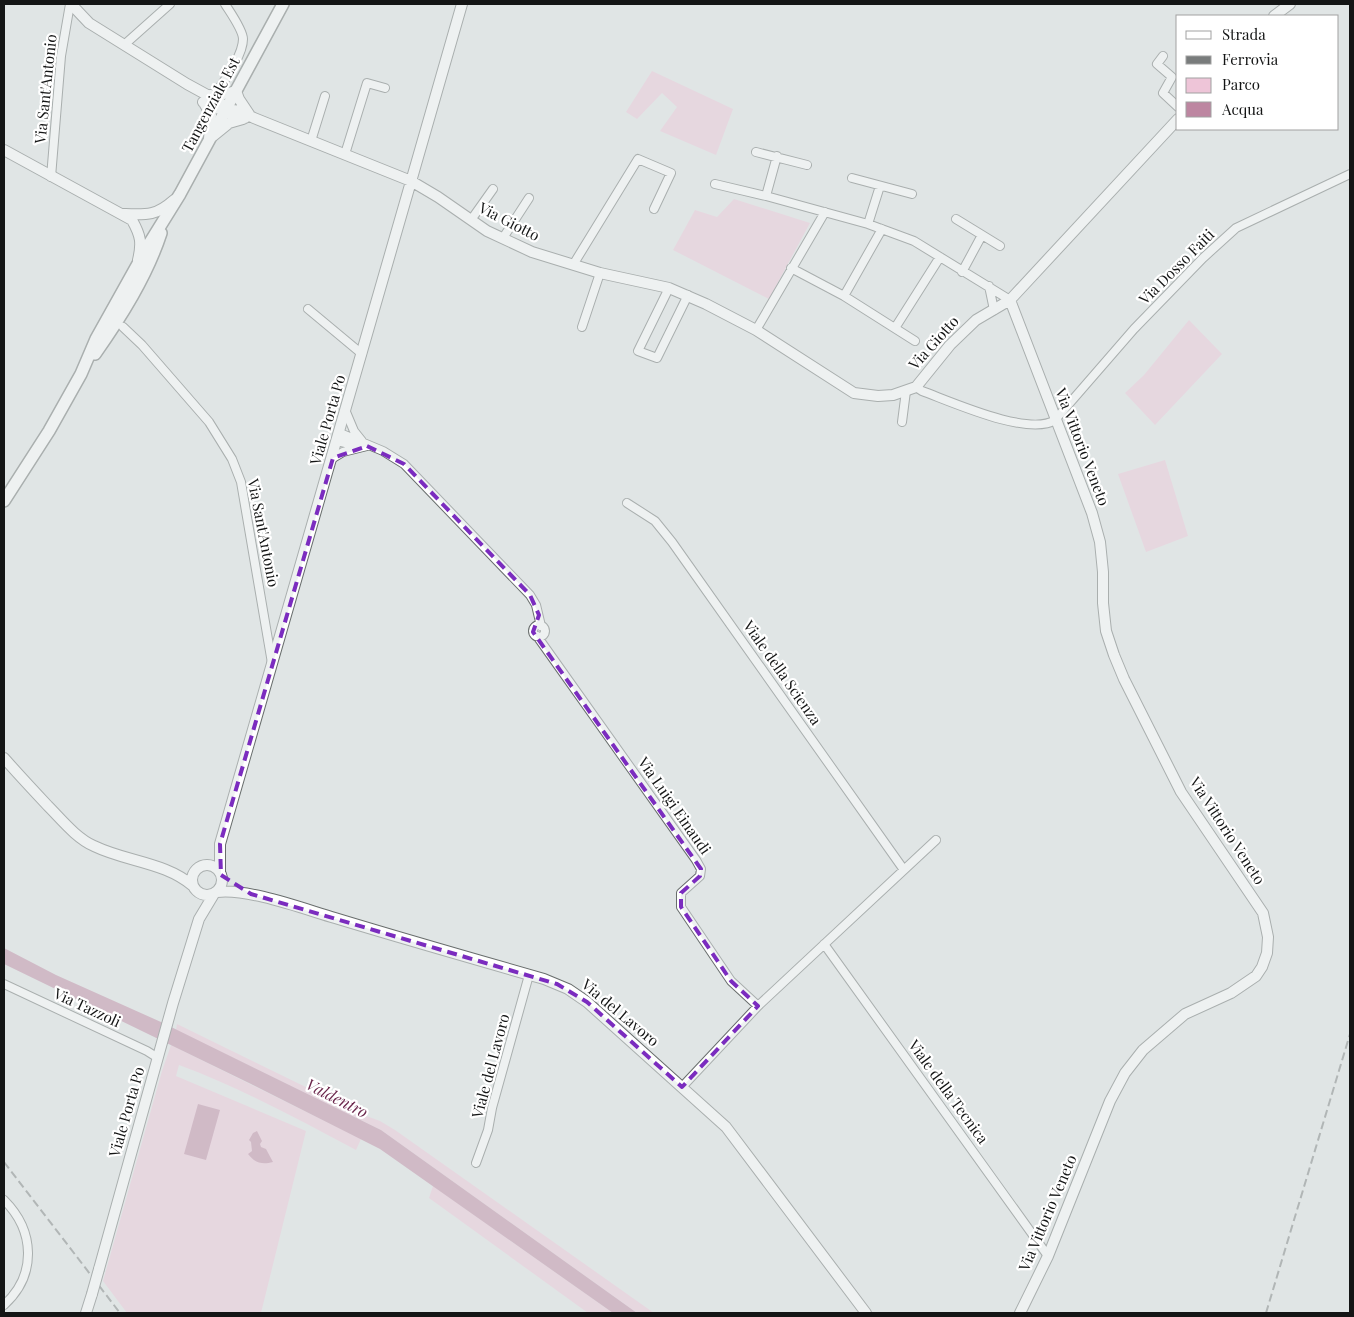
<svg xmlns="http://www.w3.org/2000/svg" width="1354" height="1317" font-family="'Playfair Display',serif">
<style>
.green{fill:#eec5d8}
.water{fill:#bd86a1}
.lines{fill:none;stroke-linecap:round;stroke-linejoin:round}
.street-casing{stroke:#686d6c;stroke-width:10}
.secondary-casing{stroke:#686d6c;stroke-width:12}
.primary-casing{stroke:#686d6c;stroke-width:14}
.street{stroke:#fff;stroke-width:8}
.secondary{stroke:#fff;stroke-width:10}
.primary{stroke:#fff;stroke-width:11}
.rail{stroke:#797c7c;stroke-width:2;stroke-dasharray:8 4;stroke-linecap:butt}
.secondary-bridge-casing{stroke:#686d6c;stroke-width:12;stroke-linecap:butt}
.secondary-bridge{stroke:#fff;stroke-width:10}
.marked{fill:none;stroke:#7b2cbf;stroke-width:4;stroke-dasharray:10 6;stroke-linejoin:round}
.labels{text-anchor:middle;stroke-width:4.5;stroke-linejoin:round;paint-order:stroke}
.street-label{font-size:15px;fill:#141515;stroke:#fff}
.water-label{font-size:16px;font-style:italic;fill:#6c284d;stroke:#fff}
</style>
<rect width="100%" height="100%" fill="#e0e5e5"/>
<!-- green -->
<path class="green" d="M652,71l81,38 -17,46 -56,-24 17,-24 -15,-14 -25,26 -11,-7z
M734,199l76,24 -41,76 -96,-49 22,-40 22,7z
M1189,320l33,34 -67,71 -30,-32 19,-18z
M1165,460l23,76 -42,16 -28,-78z
M177,1024l184,90 19,7 15,9 259,183h-17l-256,-183 -205,-100z
M171,1045l190,94 -5,11c-58,-31 -115,-62 -177,-85l-3,11 130,55 -45,182h-134l-24,-32 59,-210z
M433,1186l180,127h-25l-159,-115z"/>
<!-- water -->
<path class="water" d="M4,948l52,27 105,47 220,108 256,183h-24l-233,-164 -129,-65 -247,-120z
M198,1104l22,6 -14,50 -22,-6z
M257,1131l5,10 -2,3 1,3 5,2 7,13c-11,3 -18,1 -25,-8l4,-3 -1,-9 -2,-2 4,-7z"/>
<g class="lines">
<!-- street casing -->
<g class="street-casing">
<path id="street" d="M124,45l46,-41
M1163,56l-6,8 15,13 -9,16 15,14
M214,96c9,-14 29,-40 29,-57 0,-9 -13,-27 -18,-35
M311,141l14,-45
M756,152l51,13
M345,154l22,-71 18,5
M51,177l10,-121 9,-52
M852,178l60,16
M715,184l51,12 102,28 46,17 96,59
M766,196l11,-40
M956,219l44,27
M471,220l22,-31
M868,224l12,-38
M503,238l26,-40
M573,265l65,-106 33,14 -17,36
M791,268l53,28 71,45
M962,272l20,-37
M989,286l5,24
M669,288l-31,63 19,7 31,-63
M844,296l38,-67
M308,309l54,45
M123,327l19,18 67,77 23,37 9,23 31,181
M582,327l18,-54
M895,328l45,-71
M756,330l69,-118
M916,387l6,4c30,11 107,46 133,29l79,-91 69,-71 33,-30 114,-54
M346,412l8,19 8,10
M902,422l4,-31
M340,433l43,18 21,13 126,131 6,10 5,21
M337,441l21,5
M333,458l10,-6 24,-6
M627,503l28,18 17,21 232,328
M533 631a6 6 0 1 1 12 0a6 6 0 1 1-12 0Z
M537,636l159,224 5,9 -1,7 -19,17v14l50,74 27,25
M824,944l224,312
M4,984l143,67 11,7
M682,1087l76,-81 178,-166
M476,1163l12,-33 4,-22 37,-133
M4,1200c31,31 33,75 0,105"/>
</g>
<!-- secondary casing -->
<g class="secondary-casing">
<path id="secondary" d="M71,4l18,19 98,61 33,18 11,13 14,3
M1274,16l16,-12
M210,95l6,1 20,-5 3,8 10,15
M203,102l11,6 27,3 13,7 157,63 27,16 49,34 45,21 68,21 69,15 37,16 50,26 98,63 24,3 15,-1 23,-8 34,-42 26,-25 34,-20 168,-181
M204,103l7,12 -2,24
M213,136l16,-13 14,-4
M4,150l128,70c9,16 10,23 6,40
M123,214c24,1 33,2 51,-14
M1010,300l82,213 8,29 3,30v31l3,28 8,24 10,24 57,113 82,121 5,24 -1,16 -5,14 -6,9 -25,17 -46,21 -42,36 -18,23 -15,28 -62,155 -28,57
M4,758c14,16 29,32 44,48 14,14 28,32 46,40 33,16 71,16 99,40
M192 880a15 15 0 1 1 30 0a15 15 0 1 1-30 0Z
M220,872v-28c83,-279 161,-560 242,-840
M217,892c31,-4 87,17 118,26 69,21 139,41 209,61l24,10 19,13 139,125 140,186
M99,1269l74,-266 26,-84 15,-25
M86,1313l6,-19"/>
</g>
<!-- primary casing -->
<g class="primary-casing">
<path id="primary" d="M95,354c26,-37 52,-78 66,-121
M4,501l45,-70 32,-57 15,-35 53,-95 31,-50 103,-190"/>
</g>
<!-- street -->
<use href="#street" class="street"/>
<!-- secondary -->
<use href="#secondary" class="secondary"/>
<!-- primary -->
<use href="#primary" class="primary"/>
<!-- rail -->
<path class="rail" d="M4,1162l116,151
M1266,1313l84,-279"/>
<!-- secondary-bridge casing -->
<g class="secondary-bridge-casing">
<path id="secondary-bridge" d="M92,1294l7,-25"/>
</g>
<!-- secondary-bridge -->
<use href="#secondary-bridge" class="secondary-bridge"/>
</g>
<!-- marked area -->
<path d="M0 0H1354V1317H0ZM367,446l37,18 126,131 9,20 -6,17 168,237 -1,7 -19,17v14l50,74 27,25 -76,81 -95,-85 -30,-18 -306,-90 -30,-19 -1,-31 113,-386z" fill="#e0e5e5" fill-opacity=".55" fill-rule="evenodd"/>
<path class="marked" d="M367,446l37,18 126,131 9,20 -6,17 168,237 -1,7 -19,17v14l50,74 27,25 -76,81 -95,-85 -30,-18 -306,-90 -30,-19 -1,-31 113,-386z"/>
<g class="labels">
<!-- street labels -->
<g class="street-label">
<text transform="translate(46 89) rotate(-84)" y="5">Via Sant'Antonio</text>
<text transform="translate(211 105) rotate(-62)" y="5">Tangenziale Est</text>
<text transform="translate(509 222) rotate(27)" y="5">Via Giotto</text>
<text transform="translate(1177 267) rotate(-45)" y="5">Via Dosso Faiti</text>
<text transform="translate(934 343) rotate(-48)" y="5">Via Giotto</text>
<text transform="translate(328 420) rotate(-74)" y="5">Viale Porta Po</text>
<text transform="translate(1082 447) rotate(69)" y="5">Via Vittorio Veneto</text>
<text transform="translate(263 533) rotate(79)" y="5">Via Sant'Antonio</text>
<text transform="translate(782 673) rotate(55)" y="5">Viale della Scienza</text>
<text transform="translate(674 806) rotate(55)" y="5">Via Luigi Einaudi</text>
<text transform="translate(1227 831) rotate(57)" y="5">Via Vittorio Veneto</text>
<text transform="translate(87 1008) rotate(25)" y="5">Via Tazzoli</text>
<text transform="translate(620 1013) rotate(40)" y="5">Via del Lavoro</text>
<text transform="translate(491 1066) rotate(-75)" y="5">Viale del Lavoro</text>
<text transform="translate(948 1092) rotate(54)" y="5">Viale della Tecnica</text>
<text transform="translate(127 1112) rotate(-74)" y="5">Viale Porta Po</text>
<text transform="translate(1048 1213) rotate(-67)" y="5">Via Vittorio Veneto</text>
</g>
<!-- water labels -->
<g class="water-label">
<text transform="translate(337 1098) rotate(27)" y="6">Valdentro</text>
</g>
</g>
<!-- border -->
<rect width="1354" height="1317" fill="none" stroke="#141515" stroke-width="10"/>
<!-- legend -->
<rect x="1176" y="15" width="162" height="115" fill="#ffffff" stroke="#a1a1a1"/>
<rect x="1186" y="31" width="25" height="8" fill="#ffffff" stroke="#a1a1a1"/>
<text x="1222" y="40" font-size="15" fill="#141515">Strada</text>
<rect x="1186" y="56" width="25" height="8" fill="#797c7c" stroke="#a1a1a1"/>
<text x="1222" y="65" font-size="15" fill="#141515">Ferrovia</text>
<rect x="1186" y="78" width="25" height="15" fill="#eec5d8" stroke="#a1a1a1"/>
<text x="1222" y="90" font-size="15" fill="#141515">Parco</text>
<rect x="1186" y="102" width="25" height="15" fill="#bd86a1" stroke="#a1a1a1"/>
<text x="1222" y="115" font-size="15" fill="#141515">Acqua</text>
</svg>
